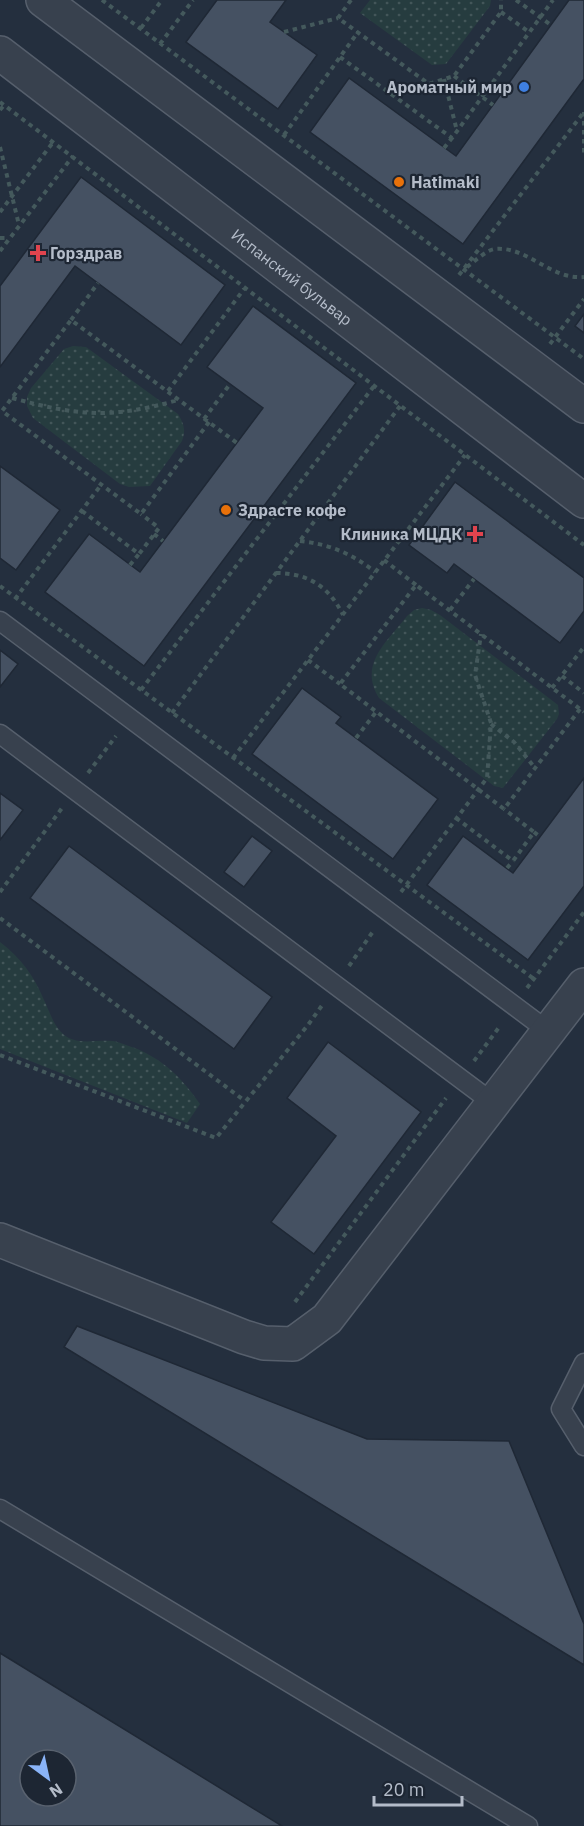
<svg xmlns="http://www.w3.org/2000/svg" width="584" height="1826" font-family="'IBM Plex Sans',sans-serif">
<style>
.grass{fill:url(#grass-dots)}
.building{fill:#455162;stroke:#1f2835;stroke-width:1.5;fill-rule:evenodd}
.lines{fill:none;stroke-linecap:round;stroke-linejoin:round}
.lane-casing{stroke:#565f6c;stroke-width:21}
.street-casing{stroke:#565f6c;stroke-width:36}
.path{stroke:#44595c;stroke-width:4;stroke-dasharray:4.5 4.5;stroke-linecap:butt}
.lane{stroke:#38414e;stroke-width:18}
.street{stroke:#38414e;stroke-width:33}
.shop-dot{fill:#3f7fe0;stroke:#1d2633;stroke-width:2}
.food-dot{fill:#e8710a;stroke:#1d2633;stroke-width:2}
.health-dot{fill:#e0444e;stroke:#1d2633;stroke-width:2}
.labels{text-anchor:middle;stroke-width:4.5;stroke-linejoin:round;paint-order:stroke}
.poi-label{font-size:16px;font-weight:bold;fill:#b4bcc9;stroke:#1d2633;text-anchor:start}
.street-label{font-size:16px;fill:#b4bcc9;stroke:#1d2633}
</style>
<defs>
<pattern id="grass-dots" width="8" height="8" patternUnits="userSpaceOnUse" patternTransform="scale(1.5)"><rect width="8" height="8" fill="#263c3f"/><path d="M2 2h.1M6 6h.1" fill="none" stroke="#435659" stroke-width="1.8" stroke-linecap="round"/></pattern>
</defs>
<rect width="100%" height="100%" fill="#242f3e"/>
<!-- grass -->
<path class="grass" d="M370,0h121l-1,6 -44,58 -14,1 -72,-52z
M73,346l13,1 92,67c6,10 8,16 4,27l-32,45 -21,1 -9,-3 -87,-66 -6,-12v-9l4,-9 33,-39z
M422,608l9,2 9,5 118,90 1,9 -2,5 -54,69 -9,-2 -115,-88c-21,-34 8,-56 28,-82l7,-6z
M0,942c21,16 34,34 44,58 5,10 9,24 17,32 14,15 34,7 52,9 7,1 15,5 22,7 29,12 47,30 65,56l-13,19 -187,-74z"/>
<!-- building -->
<path class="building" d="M217,0h69l-16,22 47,33 -39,54 -92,-67z
M569,0h15v79l-121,165 -153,-112 39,-54 107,78z
M81,177l144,108 -44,60 -106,-79 -75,101v-81z
M253,306l103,77 -212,283 -99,-74 44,-58 51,38 123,-164 -56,-41z
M584,314v19l-9,-7z
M0,466l60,44 -44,60 -16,-12z
M455,482l129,96v33l-24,32 -106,-79 -7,9 -38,-28z
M0,650l18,14 -18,23z
M302,688l39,29 -5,6 102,76 -45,60 -141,-105z
M584,778v108l-56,74 -101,-75 36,-49 50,37z
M0,793l23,17 -23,30z
M252,836l20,15 -28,36 -20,-15z
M69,846l203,151 -38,52 -204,-151z
M328,1042l93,70 -107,142 -43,-32 65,-86 -49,-38z
M77,1326l290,113 142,2 75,183v41l-520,-318z
M0,1653l282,173h-282zM30,1760h36v36h-36z"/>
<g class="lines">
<!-- lane casing -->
<g class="lane-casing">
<path id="lane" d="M0,621l548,410
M0,734l493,369
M584,1363l-23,46 23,37
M0,1509l528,317"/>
</g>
<!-- street casing -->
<g class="street-casing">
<g id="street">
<path d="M43,0l541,406"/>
<path id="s1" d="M0,53l584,448"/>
<path d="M0,1240l244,97 20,6 29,1 34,-25 257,-334"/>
</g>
</g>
<!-- path -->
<path class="path" d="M102,0l482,359
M351,0l-13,18 91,66 25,-8 47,-64v-12
M516,0l35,25
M501,12l28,20
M141,28l21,-28
M284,32l54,-14
M160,44l33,-44
M340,57l112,81 101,-138
M454,76l39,29
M444,79l13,52
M0,102l584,443
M0,110l5,-6
M584,112v41
M284,135l74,-103
M0,147l19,78
M444,148l8,-10
M0,212l54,-71
M0,238h9
M0,251l73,-95
M467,267c7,-5 19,-17 28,-18 33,-3 55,31 89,28
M459,275l125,-163
M71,320l27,-37
M550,344l34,-45
M168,391l76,-102
M12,398c66,18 100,21 166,2
M204,419l26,-35
M209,422l-68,92 -139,-103 69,-91 166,123
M82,511l57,43 20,-26 -18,-14
M154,534l9,7
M300,541c29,3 53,13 75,31
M384,560l32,25
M130,565l9,-11
M276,573c31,0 53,13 67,42
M0,586l534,393
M15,599l86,-114
M450,610l24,-31
M308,660l32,24
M562,676l22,17
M552,688l32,-41
M141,690l233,-304
M580,709l-76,100 -164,-125 76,-99 168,127
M172,713l228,-307
M491,724l23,18 21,26
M356,738l20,-26
M233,758l232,-303
M88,773l28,-37
M456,818l57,43 21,-29 -30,-23
M534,832l6,5
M507,868l6,-7
M0,892l62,-84
M401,892l86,-114 4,-55 -16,-48 6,-41
M0,918l245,183
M349,966l25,-36
M527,988l57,-76
M0,1055l216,83 92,-113 15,-21
M474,1061l26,-35
M295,1302l151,-204"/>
<!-- lane -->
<use href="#lane" class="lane"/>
<!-- street -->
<use href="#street" class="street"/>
</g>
<!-- markers -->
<circle class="shop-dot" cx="524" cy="87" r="6"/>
<g class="food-dot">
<circle cx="399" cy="182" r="6"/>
<circle cx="226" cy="510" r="6"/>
</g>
<g class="health-dot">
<path d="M35 244h6v6h6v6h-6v6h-6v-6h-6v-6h6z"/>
<path d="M472 525h6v6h6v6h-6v6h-6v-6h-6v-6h6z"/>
</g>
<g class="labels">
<!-- poi labels -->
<g class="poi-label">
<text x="512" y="93" text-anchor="end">Ароматный мир</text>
<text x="411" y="188">Hatimaki</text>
<text x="50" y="259">Горздрав</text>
<text x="238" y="516">Здрасте кофе</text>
<text x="462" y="540" text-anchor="end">Клиника МЦДК</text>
</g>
<!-- street labels -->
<g class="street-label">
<text dy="6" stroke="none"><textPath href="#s1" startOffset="368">Испанский бульвар</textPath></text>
</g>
</g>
<!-- north arrow -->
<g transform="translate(48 1778) rotate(147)"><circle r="28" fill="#1d2633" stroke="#59626f" stroke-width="1.5"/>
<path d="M0-4.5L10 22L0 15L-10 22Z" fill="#8ab4f8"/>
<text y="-9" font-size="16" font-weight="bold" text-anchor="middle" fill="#b4bcc9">N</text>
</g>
<!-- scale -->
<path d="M374 1796v9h88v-9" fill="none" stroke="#b4bcc9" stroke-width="3"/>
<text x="383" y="1796" font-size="18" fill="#b4bcc9" stroke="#1d2633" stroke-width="4.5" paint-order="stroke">20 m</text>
</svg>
